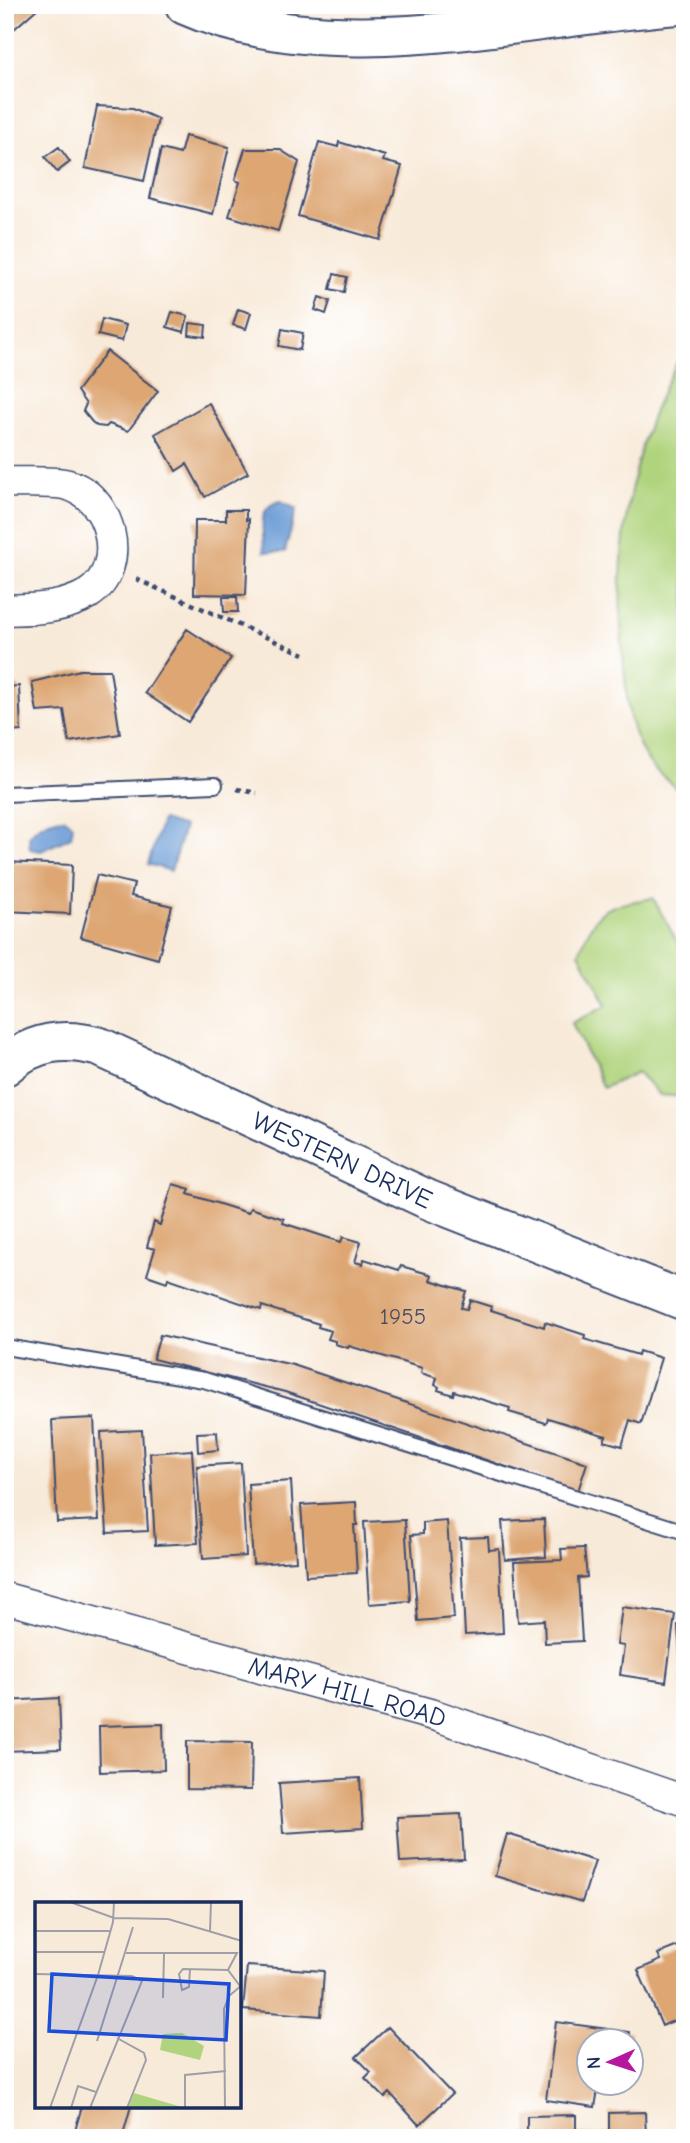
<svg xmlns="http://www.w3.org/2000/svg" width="690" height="2143" font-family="'Comic Neue',sans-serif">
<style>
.green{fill:#b0d47d;stroke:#66826e;stroke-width:2}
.water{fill:#6d9dd6;stroke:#44669a;stroke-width:2}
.building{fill:#dda672}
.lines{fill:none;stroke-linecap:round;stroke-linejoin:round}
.lane-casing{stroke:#3c4b70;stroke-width:18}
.street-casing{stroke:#3c4b70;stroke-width:33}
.secondary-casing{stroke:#3c4b70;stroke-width:42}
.path{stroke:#3c4b70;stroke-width:4.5;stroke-dasharray:5 5;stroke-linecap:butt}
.lane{stroke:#fff;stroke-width:14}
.street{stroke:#fff;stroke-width:30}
.secondary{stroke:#fff;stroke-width:38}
.labels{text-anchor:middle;stroke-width:5;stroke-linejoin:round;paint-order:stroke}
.number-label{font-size:23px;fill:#4c4d63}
.street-label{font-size:26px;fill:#1b2f5e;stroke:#fff}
.inset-road{fill:none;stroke:#a09fa8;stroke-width:2}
.view{fill:#1d4ed8;fill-opacity:0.15;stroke:#1d4ed8;stroke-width:3.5}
.inset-edge{fill:none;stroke:#1b2f5e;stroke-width:3.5}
</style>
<rect width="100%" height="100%" fill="#fff"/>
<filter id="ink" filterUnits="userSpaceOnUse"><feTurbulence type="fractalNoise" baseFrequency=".0143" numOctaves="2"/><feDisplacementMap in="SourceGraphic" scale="14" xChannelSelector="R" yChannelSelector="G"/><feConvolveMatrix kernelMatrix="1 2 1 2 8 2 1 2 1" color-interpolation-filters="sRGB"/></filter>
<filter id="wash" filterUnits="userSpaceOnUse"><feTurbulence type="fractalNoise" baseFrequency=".00686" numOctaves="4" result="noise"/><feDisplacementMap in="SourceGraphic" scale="28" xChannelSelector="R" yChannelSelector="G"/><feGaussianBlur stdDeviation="1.57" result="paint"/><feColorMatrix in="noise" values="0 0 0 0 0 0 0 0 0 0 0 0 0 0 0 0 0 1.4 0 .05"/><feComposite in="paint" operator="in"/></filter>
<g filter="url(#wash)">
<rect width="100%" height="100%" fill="#f8ead9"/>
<!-- green -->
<path class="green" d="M685,349v446c-20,-15 -39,-30 -48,-55 -10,-23 -10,-48 -13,-73 -11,-107 3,-224 61,-318z
M653,898l32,58v141l-25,-2 -22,-23 -35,16 -31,-65 35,-18 -28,-52c19,-48 24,-46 74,-55z"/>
<!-- water -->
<path class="water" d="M281,501l15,8 -11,43h-21c0,-21 -9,-46 17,-51z
M64,818l9,7 -2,12 -30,14 -11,-2 -1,-13c9,-11 20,-17 35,-18z
M162,820l22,7 -13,44 -23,-7z"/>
<g id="blocks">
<!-- building -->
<path class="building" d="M5,5h33l1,2 -34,30z
M97,106l36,2 25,11 -14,62 -59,-13z
M185,136l44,11 -16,67 -63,-16 11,-49 19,5z
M319,142l19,5 1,-5 46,14 -2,5 19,5 -22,74 -82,-24z
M59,147l11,15 -13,10 -12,-15z
M245,149h34l20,13 -21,69 -49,-15 11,-34 -5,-2z
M334,274l13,3 -3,15 -14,-3z
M319,297l11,4 -4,13 -11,-4z
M238,309l13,4 -5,16 -13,-4z
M172,312l16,4 -4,16 -17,-5z
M102,319l24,6 -4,16 -24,-6z
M190,323l16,2 -1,12 -16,-2z
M282,329l21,4 -3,17 -21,-4z
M107,351l51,40 -30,40 -19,-7 -3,3 -9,-1 -5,-4 -9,-11 3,-7 -9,-13z
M209,403l39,70 -43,24 -18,-33 -11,7 -21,-37z
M226,510h20v10l3,-1 -3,76 -52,-1 1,-74h31z
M223,597h14l1,15h-14z
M187,629l44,29 -43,64 -43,-29z
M80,670h30l10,64 -51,8 -5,-32 -27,2 -5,-30z
M19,686l2,45 -16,1v-45z
M5,862l67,3 -2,49 -65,-3z
M97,875l37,9 -3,12 41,10 -14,53 -77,-22z
M173,1184l17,5 -2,5 60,19 2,-5 34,11 -1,4 58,19 2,-5 18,5 -6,20 8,2 1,-5 35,11 2,-4 31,9 -2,5 36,11 -5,17 6,1 3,-9 22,7 -1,3 53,17 1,-5 40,13 -1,4 54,16 1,-4 22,7 -20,66 -11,-4 -8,26 -18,-5 2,-5 -58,-18 -2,5 -37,-11 1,-4 -56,-17 -1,4 -15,-5 1,-3 -4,-2 2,-7 -16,-5 1,-5 -73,-22 -1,2 -13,-4v-3l-7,-2 3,-8 -13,-4 1,-3 -57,-18 -1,4 -93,-32 -1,4 -20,-7 8,-26 -8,-2 7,-25 6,3z
M160,1335l133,30 294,98 -9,28 -293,-99 -132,-33z
M94,1418l5,102 -42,2 -5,-102z
M142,1430l6,101 -41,2 -6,-101z
M217,1432l1,18 -20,2 -1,-19z
M192,1450l6,93 -43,2 -5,-92z
M241,1463l5,93 -43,3 -6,-93z
M291,1481l5,80 -43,3 -5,-80z
M356,1502l1,23h-3l3,48 -51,3 -5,-71z
M544,1519l2,38 -41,3 -3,-39z
M405,1520l5,81 -41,3 -5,-82z
M447,1521l7,97 -36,3 -7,-86 12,-1v-11z
M488,1537l1,13 10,-1 4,84 -38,2 -5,-97z
M584,1548l3,29 -9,1 4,63 -37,2 -1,-23 -26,2 -4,-60 48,-2 -1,-11z
M622,1607l53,7 -9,68 -46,-7 4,-29 -7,-1z
M678,1625h7v76h-2z
M59,1698l2,51 -56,2v-50z
M163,1724l1,46 -64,2 -1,-46z
M187,1741l65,1 -1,48 -64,-1z
M360,1778l3,50 -80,5 -4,-50z
M461,1814l3,45 -64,3 -3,-45z
M507,1834l88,27 -13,41 -87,-26z
M685,1943v83l-3,-9 -20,9 -24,-56 23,-10 -3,-6z
M247,1966l77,5 -3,45 -78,-6z
M556,2022l74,10 -1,10h-41v42h11l-4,23 -49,-7z
M388,2027l64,67 -33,31 -29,-32 -5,5 -20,-20 6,-6 -15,-15z
M82,2106h49l-9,32h-49z
M645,2112l1,26h-37v-25z
M576,2115v20l30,-1v4h-79v-22z"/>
</g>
</g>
<g filter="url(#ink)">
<use href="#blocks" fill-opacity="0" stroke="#3c4b70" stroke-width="2"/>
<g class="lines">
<!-- lane casing -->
<g class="lane-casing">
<path id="lane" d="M5,794l210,-9
M5,1347l199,33 481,152"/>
</g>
<!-- street casing -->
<g class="street-casing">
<g id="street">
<path d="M5,482c19,1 41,-1 59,2 47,9 66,83 24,110 -25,15 -55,15 -83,16"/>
<path id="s1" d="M5,1598l432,118 248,85"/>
</g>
</g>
<!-- secondary casing -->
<g class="secondary-casing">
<g id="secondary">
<path d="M185,5c145,65 340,11 494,0"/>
<path id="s2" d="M5,1066c28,-25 59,-29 95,-19l329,153 256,101"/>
</g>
</g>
<!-- path -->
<path class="path" d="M136,579l168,75
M237,789l20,4"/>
<!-- lane -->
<use href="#lane" class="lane"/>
<!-- street -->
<use href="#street" class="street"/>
<!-- secondary -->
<use href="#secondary" class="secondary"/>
</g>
</g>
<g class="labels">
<!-- number labels -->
<g class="number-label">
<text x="403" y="1324">1955</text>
</g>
<!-- street labels -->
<g class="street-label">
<text dy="9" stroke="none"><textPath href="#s2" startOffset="369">WESTERN DRIVE</textPath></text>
<text dy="9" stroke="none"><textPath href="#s1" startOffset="355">MARY HILL ROAD</textPath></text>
</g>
</g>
<!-- overview -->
<g transform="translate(35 1902)">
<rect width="206" height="206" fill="#f8ead9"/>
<path d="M147,131l22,13 -4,14 -40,-10 3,-16zM99,191l51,15h-57z" fill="#b0d47d"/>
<path class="inset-road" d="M35,0l44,16 54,1 74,22M0,29h75M175,29l1,-29M0,50h70M91,51h111l-9,17M155,67l-1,18 -7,3 -3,-16 4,-5 45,1 12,16M0,72l97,2 10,5 -52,127M128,96l1,-45M82,136l27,15 2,7 -19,48M62,139l36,-114M15,206l48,-133 15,-53 1,-20M36,206l7,-22 18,6M150,206v-33l41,-4M190,206l-1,-99 5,-13 13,-11"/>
<path class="view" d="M17,72l177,10 -3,56 -177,-9z"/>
<rect width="206" height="206" class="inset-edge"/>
</g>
<!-- margin -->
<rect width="690" height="2143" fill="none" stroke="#fff" stroke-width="28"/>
<!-- north arrow -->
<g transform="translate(610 2062) rotate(267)"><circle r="33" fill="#ffffff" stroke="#a4acbf" stroke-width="2"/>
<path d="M0-5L12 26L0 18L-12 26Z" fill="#b5179e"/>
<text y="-10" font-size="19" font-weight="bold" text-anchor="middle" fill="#1b2f5e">N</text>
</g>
</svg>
